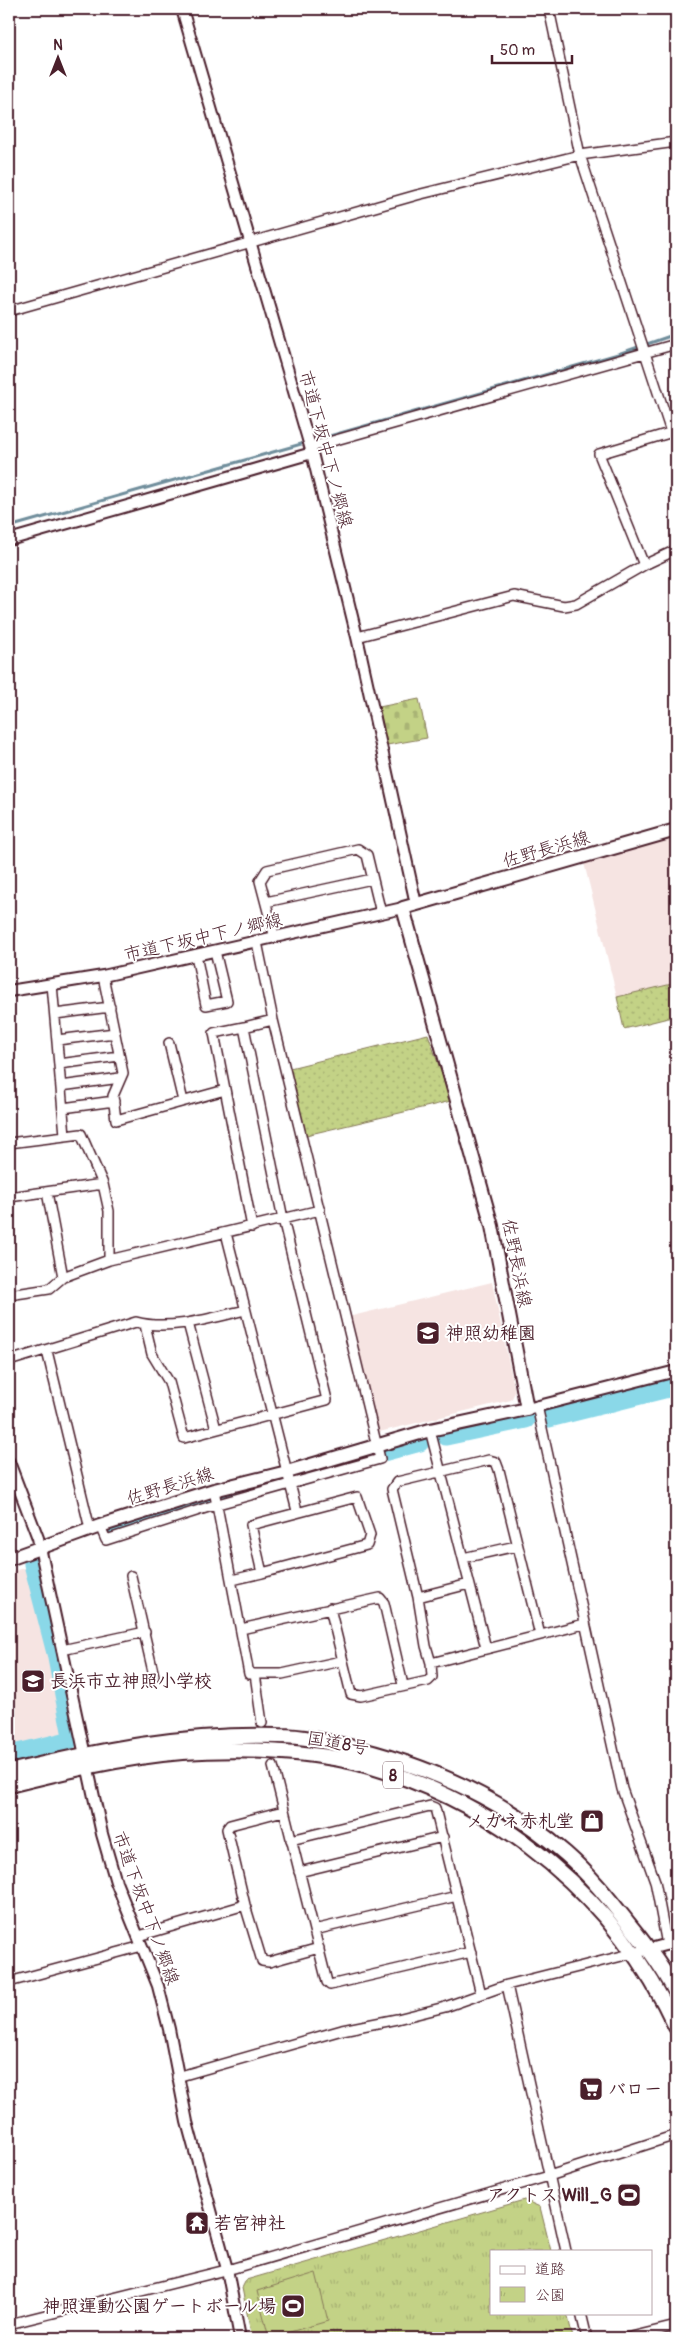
<svg xmlns="http://www.w3.org/2000/svg" width="685" height="2347" font-family="Pangolin,'Klee One',sans-serif">
<style>
.built{fill:#f6e4e2}
.grass{fill:url(#grass-dots);stroke:#867858}
.cemetery{fill:url(#cemetery-stones);stroke:#867858}
.park{fill:url(#park-tufts);stroke:#867858}
.pitch{fill:#c3d286;stroke:#867858}
.lines{fill:none;stroke-linecap:round;stroke-linejoin:round}
.stream{stroke:#708e9c;stroke-width:3}
.river{stroke:#8ad8e8;stroke-width:19}
.minor-casing{stroke:#4a1f2b;stroke-width:12}
.tertiary-casing{stroke:#4a1f2b;stroke-width:14}
.secondary-casing{stroke:#4a1f2b;stroke-width:16}
.trunk-casing{stroke:#4a1f2b;stroke-width:18}
.minor{stroke:#fff;stroke-width:9}
.tertiary{stroke:#fff;stroke-width:10}
.secondary{stroke:#fff;stroke-width:12}
.trunk{stroke:#fff;stroke-width:14}
.labels{text-anchor:middle;stroke-width:4;stroke-linejoin:round;paint-order:stroke}
.shield{fill:#fff;stroke:#80626b;stroke-width:1}
.shield-label{font-size:16px;font-weight:bold;fill:#4a1f2b}
.street-label{font-size:18px;fill:#4a1f2b;stroke:#fff}
.poi-label{font-size:18px;font-weight:bold;fill:#4a1f2b;stroke:#fff;text-anchor:start}
</style>
<defs>
<pattern id="grass-dots" width="8" height="8" patternUnits="userSpaceOnUse" patternTransform="scale(1.25)"><rect width="8" height="8" fill="#c3d286"/><path d="M2 2h.1M6 6h.1" fill="none" stroke="#a9b474" stroke-width="1.8" stroke-linecap="round"/></pattern>
<pattern id="cemetery-stones" width="16" height="16" patternUnits="userSpaceOnUse" patternTransform="scale(1.25)"><rect width="16" height="16" fill="#c3d286"/><path d="M2 7V4a2 2 0 0 1 4 0v3zM10 15v-3a2 2 0 0 1 4 0v3z" fill="#a9b474"/></pattern>
<pattern id="park-tufts" width="24" height="20" patternUnits="userSpaceOnUse" patternTransform="scale(1.25)"><rect width="24" height="20" fill="#c3d286"/><path d="M3 7l-1-3M5 7V3M7 7l1-3M15 17l-1-3M17 17v-4M19 17l1-3" fill="none" stroke="#a9b474"/></pattern>
</defs>
<rect width="100%" height="100%" fill="#fff"/>
<filter id="ink" filterUnits="userSpaceOnUse"><feTurbulence type="fractalNoise" baseFrequency=".02" numOctaves="2"/><feDisplacementMap in="SourceGraphic" scale="10" xChannelSelector="R" yChannelSelector="G"/><feConvolveMatrix kernelMatrix="1 2 1 2 8 2 1 2 1" color-interpolation-filters="sRGB"/></filter>
<g filter="url(#ink)">
<!-- built -->
<path class="built" d="M676,837v146l-59,14 -33,-134z
M492,1282l23,110 -4,8 -136,33 -27,-116z
M28,1567l17,60 25,108 -5,4 -56,14v-181z"/>
<!-- grass -->
<path class="grass" d="M676,983v33l-52,13 -7,-32z
M428,1034l23,67 -145,34 -16,-67z"/>
<!-- cemetery -->
<path class="cemetery" d="M419,699l8,39 -40,7 -8,-38z"/>
<!-- park -->
<path class="park" d="M524,2200l16,7 11,44h-60v62h76l6,25h-321l-10,-50 4,-8z"/>
<!-- pitch -->
<path class="pitch" d="M316,2273l12,48 -59,17 -12,-47z"/>
<g class="lines">
<!-- stream -->
<path class="stream" d="M9,527l609,-173 58,-20"/>
<!-- river -->
<path class="river" d="M549,1418l127,-32
M446,1436l80,-17
M357,1459l63,-17
M108,1531l168,-49
M9,1755l59,-14 4,-5 -16,-83 -23,-89"/>
<!-- minor casing -->
<g class="minor-casing">
<path id="minor" d="M549,9l31,146 91,277
M9,311l408,-116 163,-40 96,-13
M311,447l365,-103
M644,565l-45,-111 77,-23
M357,637l157,-41 50,10 12,-2 68,-39 32,-15
M266,902l106,-23
M275,938l-15,-57 7,-11 91,-21 9,6 14,58
M196,955l10,50 21,-4 -12,-50
M103,976l20,97 -10,23 3,24 109,-30
M52,984l13,151
M55,1014l55,-7
M244,1027l-30,6 38,194
M57,1040l58,-7
M169,1043l14,58
M59,1064l60,-8
M61,1086l59,-8
M63,1108l51,-7
M9,1143l72,-9 22,50 6,27v49
M47,1192l16,85
M9,1197l94,-13
M226,1233l71,278
M9,1295l40,-6 14,-12 46,-17 211,-50
M188,1323l28,106
M145,1325l7,29 17,28 15,56 143,-38 -44,-181 -39,-192 29,-7
M47,1351l43,178
M9,1361l127,-39c33,9 76,-4 109,-12
M537,1406l85,383 33,92 12,64
M430,1430l56,218
M214,1490l35,184h33l59,-13
M357,1497l13,38 -3,10 -105,28 -11,-48z
M100,1526l6,14 112,-36 162,-45 -107,-439 -16,-78
M463,1558l53,-12
M131,1576l23,100
M232,1580l30,-7
M418,1597l51,-13
M330,1608l21,86 10,2 67,-15 4,-4 -1,-14 -5,-17 -8,-49 -26,-108 5,-7 92,-22 7,2 3,8 41,165
M241,1629l139,-31 4,5 19,82
M62,1650l83,-18
M431,1663l153,-39
M255,1674l7,49
M273,1766l54,216 3,3 141,-33
M283,1811l-53,14 -3,4 18,76 17,56 7,1 50,-14
M291,1840l139,-34 5,2 46,186
M299,1872l144,-35
M314,1930l143,-34
M139,1936l106,-31
M9,1982l133,-36
M507,1985l59,266
M177,2077l165,-47 55,-11 48,-12 62,-22 127,-32
M581,2313l6,25
M9,2324l225,-56 315,-92 127,-41
M627,2338l49,-12"/>
</g>
<!-- tertiary casing -->
<g class="tertiary-casing">
<path id="tertiary" d="M182,9l130,444 45,184 59,267
M9,540l303,-87
M9,991l94,-15 300,-68
M527,1409l149,-38
M9,1462l29,76 64,296 14,48 42,104 11,43 18,93 40,147 13,69
M635,1953l41,-11"/>
</g>
<!-- secondary casing -->
<g class="secondary-casing">
<path id="secondary" d="M9,1559l91,-33 114,-36 73,-18 143,-42 97,-21 -35,-183 -89,-318 273,-78"/>
</g>
<!-- trunk casing -->
<g class="trunk-casing">
<path id="trunk" d="M9,1772c91,-22 176,-39 270,-36 27,0 53,7 79,13 76,19 149,53 208,105 24,21 43,45 62,69 18,22 35,44 48,70
M9,1785c56,-14 114,-28 173,-33 57,-4 131,-2 187,14 134,39 248,134 307,261"/>
</g>
<!-- minor -->
<use href="#minor" class="minor"/>
<!-- tertiary -->
<use href="#tertiary" class="tertiary"/>
<!-- secondary -->
<use href="#secondary" class="secondary"/>
<!-- trunk -->
<use href="#trunk" class="trunk"/>
</g>
</g>
<!-- icons -->
<defs>
<g id="school-square" transform="scale(1.25)"><rect x="-9" y="-9" width="18" height="18" rx="4" fill="#4a1f2b" stroke="#fff"/><path d="M0-5L7-2L0 1L-7-2ZM-4 1L0 2.5L4 1V4Q0 6-4 4Z" fill="#fff"/></g>
<g id="shop-square" transform="scale(1.25)"><rect x="-9" y="-9" width="18" height="18" rx="4" fill="#4a1f2b" stroke="#fff"/><path d="M-5-2.5h2.3a2.7 3.5 0 0 1 5.4 0H5L5.5 6h-11ZM-1.5-2.5h3a1.5 2.3 0 0 0-3 0Z" fill="#fff"/></g>
<g id="supermarket-square" transform="scale(1.25)"><rect x="-9" y="-9" width="18" height="18" rx="4" fill="#4a1f2b" stroke="#fff"/><path d="M-6-5.5h2.5l.6 2H6L4.5 2H-2.5L-4.4-4H-6ZM-1.5 3.2a1.3 1.3 0 1 0 .1 0ZM3 3.2a1.3 1.3 0 1 0 .1 0Z" fill="#fff"/></g>
<g id="stadium-square" transform="scale(1.25)"><rect x="-9" y="-9" width="18" height="18" rx="4" fill="#4a1f2b" stroke="#fff"/><path d="M0-5a6.5 5 0 1 0 0 10a6.5 5 0 1 0 0-10ZM-3.5-1.8h7v3.6h-7Z" fill="#fff"/></g>
<g id="temple-square" transform="scale(1.25)"><rect x="-9" y="-9" width="18" height="18" rx="4" fill="#4a1f2b" stroke="#fff"/><path d="M0-6L5-2H3V0L6.5 2.5H4V6H1.5V3h-3V6H-4V2.5H-6.5L-3 0V-2H-5Z" fill="#fff"/></g>
</defs>
<g fill-rule="evenodd">
<use href="#school-square" x="428" y="1333"/>
<use href="#school-square" x="33" y="1681"/>
<use href="#shop-square" x="592" y="1821"/>
<use href="#supermarket-square" x="591" y="2089"/>
<use href="#stadium-square" x="629" y="2195"/>
<use href="#temple-square" x="197" y="2223"/>
<use href="#stadium-square" x="293" y="2306"/>
</g>
<g class="labels">
<!-- shield labels -->
<rect class="shield" x="383" y="1761.5" width="20" height="27" rx="4"/>
<g class="shield-label">
<text x="393" y="1781">8</text>
</g>
<!-- street labels -->
<g class="street-label">
<text transform="translate(326 449) rotate(75)" y="6">市道下坂中下ノ郷線</text>
<text transform="translate(546 849) rotate(-16)" y="6">佐野長浜線</text>
<text transform="translate(203 937) rotate(-13)" y="6">市道下坂中下ノ郷線</text>
<text transform="translate(517 1263) rotate(79)" y="6">佐野長浜線</text>
<text transform="translate(170 1486) rotate(-17)" y="6">佐野長浜線</text>
<text transform="translate(338 1743) rotate(10)" y="6">国道8号</text>
<text transform="translate(146 1908) rotate(70)" y="6">市道下坂中下ノ郷線</text>
</g>
<!-- poi labels -->
<g class="poi-label">
<text x="446" y="1339">神照幼稚園</text>
<text x="50" y="1687">長浜市立神照小学校</text>
<text x="574" y="1827" text-anchor="end">メガネ赤札堂</text>
<text x="608" y="2095">バロー</text>
<text x="612" y="2201" text-anchor="end">アクトス Will_G</text>
<text x="214" y="2229">若宮神社</text>
<text x="276" y="2312" text-anchor="end">神照運動公園ゲートボール場</text>
</g>
</g>
<!-- margin -->
<rect width="685" height="2347" fill="none" stroke="#fff" stroke-width="30"/>
<rect x="15" y="15" width="655" height="2317" fill="none" stroke="#4a1f2b" stroke-width="2" filter="url(#ink)"/>
<!-- legend -->
<rect x="490" y="2250" width="162" height="65" fill="#ffffff" stroke="#b7a5aa"/>
<rect x="500" y="2266" width="25" height="8" fill="#ffffff" stroke="#b7a5aa"/>
<text x="535" y="2274" font-size="15" fill="#4a1f2b">道路</text>
<rect x="500" y="2287" width="25" height="15" fill="url(#park-tufts)" stroke="#b7a5aa"/>
<text x="535" y="2300" font-size="15" fill="#4a1f2b">公園</text>
<!-- north arrow -->
<g transform="translate(58 58)" stroke="#ffffff" stroke-width="4" paint-order="stroke">
<path d="M0-4L9 19L0 12L-9 19Z" fill="#4a1f2b"/>
<text y="-8" font-size="14" font-weight="bold" text-anchor="middle" fill="#4a1f2b">N</text>
</g>
<!-- scale -->
<path d="M492 55v8h80v-8" fill="none" stroke="#4a1f2b" stroke-width="2.5"/>
<text x="500" y="55" font-size="15" fill="#4a1f2b" stroke="#ffffff" stroke-width="4" paint-order="stroke">50 m</text>
</svg>
